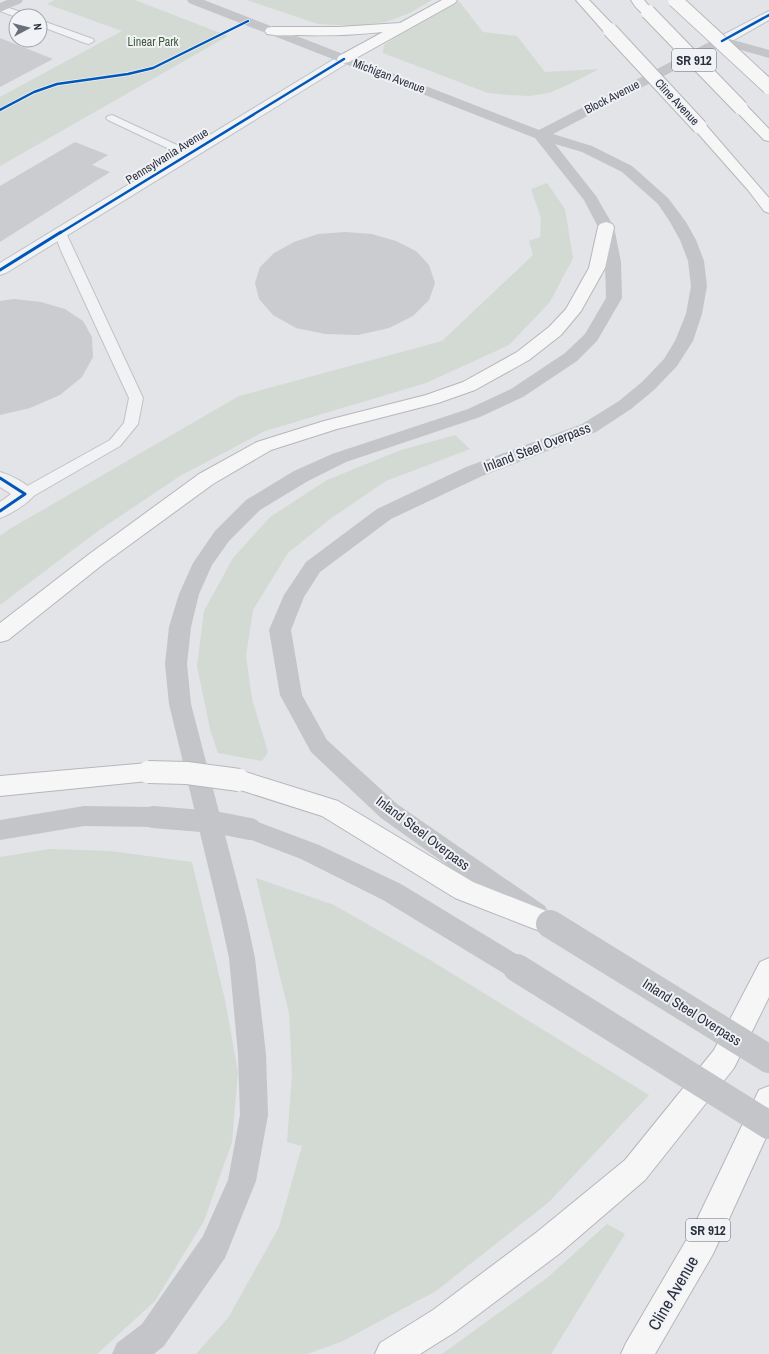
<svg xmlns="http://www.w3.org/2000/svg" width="769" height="1354" font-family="'Archivo Narrow',sans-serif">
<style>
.green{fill:#d2dad3}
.building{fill:#cacccf}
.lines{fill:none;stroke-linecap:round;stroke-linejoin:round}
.service-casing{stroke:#c1c2c5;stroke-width:2}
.minor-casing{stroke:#c1c2c5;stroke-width:2}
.motorway-casing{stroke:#b5b7bb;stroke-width:2}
.service{fill:#f1f2f4;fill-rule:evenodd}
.minor{fill:#f1f2f4;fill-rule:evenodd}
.secondary{fill:#c3c5c8;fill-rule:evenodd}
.motorway{fill:#f6f6f6;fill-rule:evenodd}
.motorway-bridge-far1-casing{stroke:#b5b7bb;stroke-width:16;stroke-linecap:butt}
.motorway-bridge-casing{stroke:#b5b7bb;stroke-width:24;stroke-linecap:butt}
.secondary-bridge-far1{stroke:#c3c5c8;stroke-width:22}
.secondary-bridge{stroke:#c3c5c8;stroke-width:28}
.motorway-bridge-far1{stroke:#f6f6f6;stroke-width:14}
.motorway-bridge{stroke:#f6f6f6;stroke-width:22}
.cycleway-far1-casing{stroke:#f0f2f6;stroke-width:4}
.cycleway-casing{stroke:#f0f2f6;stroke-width:5}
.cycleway-far1{stroke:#0057b8;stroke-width:2.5}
.cycleway{stroke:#0057b8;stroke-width:3}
.labels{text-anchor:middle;stroke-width:4;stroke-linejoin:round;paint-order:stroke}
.far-park-label{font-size:12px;fill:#3c5939;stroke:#f0f2f6}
.far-street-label{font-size:12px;fill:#2b303f;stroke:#f0f2f6}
.shield{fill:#f0f2f6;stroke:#666a76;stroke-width:1}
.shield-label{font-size:13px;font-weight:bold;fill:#2b303f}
.street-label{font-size:14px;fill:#2b303f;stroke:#f0f2f6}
.near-street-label{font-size:17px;fill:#2b303f;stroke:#f0f2f6}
</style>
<rect width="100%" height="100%" fill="#e2e4e7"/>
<!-- green -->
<path class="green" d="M55,0h80l93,36 -228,130v-69l122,-66 -75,-27z
M247,0h185l-22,13 -24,9 -32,4 -36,-2z
M459,1l24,31 34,4 28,36 54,-3 -27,14 -23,10 -20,3 -20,-1 -21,-2 -105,-40 1,-8 10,-7z
M547,183l18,26 8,49 -23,44 -41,43 -83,38 -161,48 -85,45 -82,55 -98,74v-69l8,-6 231,-134 203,-55 91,-86 -4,-14 11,-4 1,-19 -10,-29z
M455,435l15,14 -84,32 -56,38 -42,34 -35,57 -7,46 6,43 16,53 -6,9 -44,-8 -8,-24 -13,-63 7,-55 29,-53 37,-41 57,-37 74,-30z
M50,849l60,2 82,11 33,138 13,72 -6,70 -28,79 -49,80 -58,53h-97v-497z
M256,878l78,27 96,55 219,135 -100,107 -113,89 -95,51 -34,12h-111l32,-36 51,-91 23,-81 -15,-4 5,-67 -3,-62z
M607,1224l18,10 -74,120h-109l105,-76z"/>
<!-- building -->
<path class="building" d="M0,38l53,21 -53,28z
M75,142l33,13 -16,10 18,7 -110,70v-56z
M345,232l27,2 24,7 20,10 13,14 6,18 -6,17 -16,16 -24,12 -31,7 -33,-1 -29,-6 -23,-13 -14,-16 -4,-16 5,-16 14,-14 20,-11 24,-8z
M14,299l27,3 24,7 18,12 9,16 1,20 -11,20 -22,18 -30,13 -30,7v-114z"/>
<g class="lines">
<!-- service casing -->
<g class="service-casing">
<path id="service" d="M0,5l27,9 1,2 -12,1 -16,-6z
M40,20l53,19 1,2 -5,3 -4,-1 -45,-17z
M112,115l80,37 2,2 -2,2h-8l-76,-36 -2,-2 2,-2z
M60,229l4,1 2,3 77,165 -5,26 -18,22 -90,52 -5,1 -5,-1 -3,-4 3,-4 90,-50 14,-17 5,-25 -67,-145 -8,-20 2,-3z"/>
</g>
<!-- minor casing -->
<g class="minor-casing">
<path id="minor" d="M769,11v9l-42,24h-10l-2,-3 2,-3z
M344,55l5,1 2,3 -2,3 -343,211 -6,2v-12l339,-207z
M0,472c11,3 29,12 35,22 -7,10 -24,20 -35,24v-16l11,-8 -11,-7z"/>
</g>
<!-- motorway casing -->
<g class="motorway-casing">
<path id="motorway" d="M442,0h15l-2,3 -106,59 -5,1 -5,-1 -2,-3 2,-3 44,-24c-28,3 -56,4 -85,3 -10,0 -21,1 -31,-1l-2,-3 2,-3 5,-1h67l61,-4z
M576,0h13l26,27 2,3 -2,3h-10z
M631,0h13l10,12 -1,3c-11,2 -17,-7 -22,-15z
M741,104l5,1 23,24v12l-5,-1 -28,-29 -2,-3 2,-3z
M700,123l5,1 64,74v15l-5,-2 -16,-21 -53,-60 -2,-3 2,-3z
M606,222l6,2 2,3 -9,41 -24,43 -20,24 -32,25 -54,30 -37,13 -101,26 -66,21 -58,34 -111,81 -94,75 -8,2v-19l88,-68 111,-81 58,-32 67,-21 102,-26 37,-13 54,-30 32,-25 17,-18 23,-41 9,-41 2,-3z
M148,763l8,2 4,7 -4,7 -8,2 -148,15v-20z
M239,770l99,31 135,81 86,34 4,8 -4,8 -9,3 -95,-37 -133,-82 -91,-29 -4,-7 4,-7z
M769,958v39l-35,71 -89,112 -86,74 -104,78 -35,22h-45l5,-11 53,-33 104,-78 88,-72 89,-110 46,-88z
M769,1086v45l-56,123 -58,100h-34l5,-11 65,-111 68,-142z"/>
</g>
<!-- service -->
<use href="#service" class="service"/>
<!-- minor -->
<use href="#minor" class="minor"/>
<!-- secondary -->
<path class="secondary" d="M7,0h16l-2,3 -21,9v-9z
M187,0h17l335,130 178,-92 5,-1 47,13v8l-46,-13 -170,89 39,12 40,20 36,32 18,24 10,18 8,21 3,25 -5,28 -9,27 -16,25 -23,24 -23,19 -35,23 -116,45 -89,42 -71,53 -16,25 -13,33 11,65 25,45 70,64 148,102 4,8 -4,8 -9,3 -9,-3 -146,-104 -70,-66 -31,-57 -11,-65 15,-35 22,-33 71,-53 89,-42 116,-43 37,-23 23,-19 22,-23 11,-18 11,-27 5,-28 -3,-25 -8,-21 -10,-18 -12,-18 -36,-32 -40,-20 -27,-8 41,52 18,31 7,35 1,36 -25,43 -20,20 -54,36 -43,20 -134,45 -38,19 -48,29 -31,31 -17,24 -13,29 -8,33 -4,37 4,40 55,212 9,42 11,96 2,61 -12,66 -31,77 -61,88 -10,8h-42l5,-11 25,-19 61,-88 25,-56 12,-65 -2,-61 -9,-96 -9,-42 -51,-212 -4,-40 4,-37 10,-33 14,-31 22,-32 31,-31 48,-29 38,-17 136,-45 43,-20 54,-36 20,-19 21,-36 -1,-36 -7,-35 -14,-27 -49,-62 -346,-135z
M84,806l69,1 8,3 4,7 -4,7 -8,3 -69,-1 -84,14v-20z
M250,819l69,26 82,39 125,76 4,8 -4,8 -9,4 -9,-4 -125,-76 -82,-41 -60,-23 -3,-7 3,-7z"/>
<!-- motorway -->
<use href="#motorway" class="motorway"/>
<!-- motorway-bridge-far1 casing -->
<g class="motorway-bridge-far1-casing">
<path id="motorway-bridge-far1" d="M675,0l94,87
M648,12l93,96
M610,30l90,97"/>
</g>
<!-- motorway-bridge casing -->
<g class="motorway-bridge-casing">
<path id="motorway-bridge" d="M148,772l39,1 52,7"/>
</g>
<!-- secondary-bridge-far1 -->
<path class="secondary-bridge-far1" d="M153,817l61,5 36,7"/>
<!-- secondary-bridge -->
<path class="secondary-bridge" d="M550,924l219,135
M517,968l252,157"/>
<!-- motorway-bridge-far1 -->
<use href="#motorway-bridge-far1" class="motorway-bridge-far1"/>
<!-- motorway-bridge -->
<use href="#motorway-bridge" class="motorway-bridge"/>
<!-- cycleway-far1 casing -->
<g class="cycleway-far1-casing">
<path id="cycleway-far1" d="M722,41l47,-26
M0,110l34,-18 23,-8 71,-10 25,-6 95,-47
M60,233l284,-174"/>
</g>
<!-- cycleway casing -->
<g class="cycleway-casing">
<path id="cycleway" d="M0,270l61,-38
M0,478l25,16 -25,17"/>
</g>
<!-- cycleway-far1 -->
<use href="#cycleway-far1" class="cycleway-far1"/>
<!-- cycleway -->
<use href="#cycleway" class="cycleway"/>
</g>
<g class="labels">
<!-- far-park labels -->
<g class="far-park-label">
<text x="153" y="46">Linear Park</text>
</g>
<!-- far-street labels -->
<g class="far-street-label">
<text transform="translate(389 76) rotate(21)" y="4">Michigan Avenue</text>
<text transform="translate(612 97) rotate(-27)" y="4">Block Avenue</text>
<text transform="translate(677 102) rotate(47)" y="4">Cline Avenue</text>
<text transform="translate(167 156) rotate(-32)" y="4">Pennsylvania Avenue</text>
</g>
<!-- shield labels -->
<g class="shield">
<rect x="672" y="49" width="44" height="22" rx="3"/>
<rect x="686" y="1219" width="44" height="22" rx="3"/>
</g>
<g class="shield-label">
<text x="694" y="65">SR 912</text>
<text x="708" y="1235">SR 912</text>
</g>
<!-- street labels -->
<g class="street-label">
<text transform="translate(537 447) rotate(-21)" y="5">Inland Steel Overpass</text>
<text transform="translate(423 833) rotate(37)" y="5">Inland Steel Overpass</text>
<text transform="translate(692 1012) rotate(32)" y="5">Inland Steel Overpass</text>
</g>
<!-- near-street labels -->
<g class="near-street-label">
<text transform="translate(673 1293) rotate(-60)" y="6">Cline Avenue</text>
</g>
</g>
<!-- north arrow -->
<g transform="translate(28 28) rotate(83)"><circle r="19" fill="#f0f2f6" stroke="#a1a4ad"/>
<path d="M0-3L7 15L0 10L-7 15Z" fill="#6b6f7a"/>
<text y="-6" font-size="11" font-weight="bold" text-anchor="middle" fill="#2b303f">N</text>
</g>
</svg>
